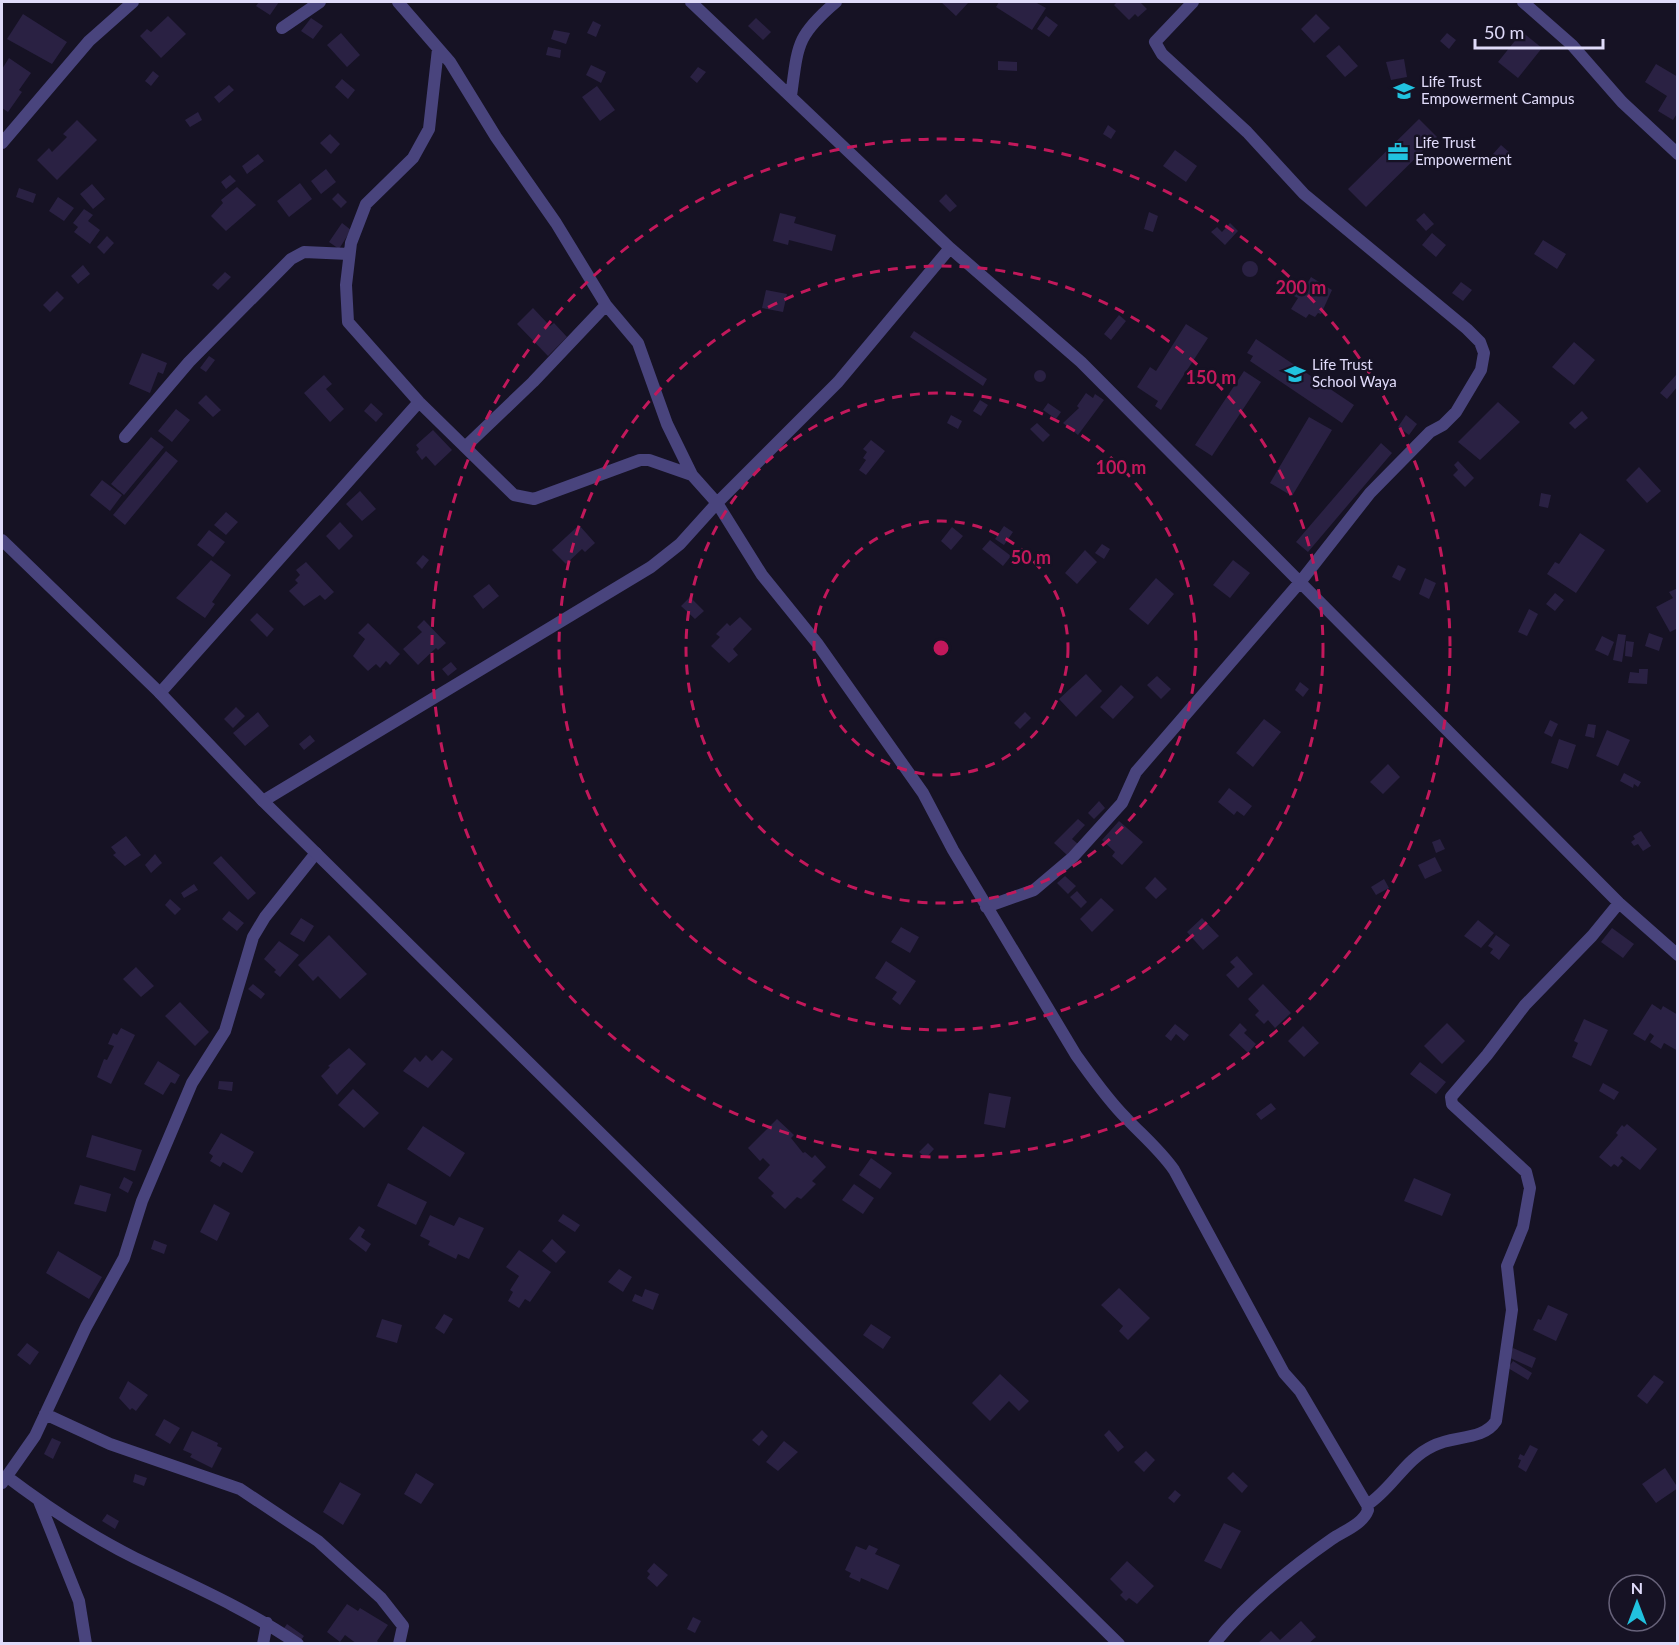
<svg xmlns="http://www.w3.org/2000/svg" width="1679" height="1645" font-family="Lato,sans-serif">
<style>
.building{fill:#2a2143}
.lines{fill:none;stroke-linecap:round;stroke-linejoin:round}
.minor{stroke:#49447d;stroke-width:12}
.tertiary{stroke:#49447d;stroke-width:12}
.ring{fill:none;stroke:#c2185b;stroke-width:3;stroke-dasharray:10 8}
.labels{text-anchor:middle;stroke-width:5;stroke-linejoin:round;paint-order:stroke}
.poi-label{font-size:15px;fill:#e0dbfa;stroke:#161224;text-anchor:start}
.centre{fill:#c2185b;stroke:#161224;stroke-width:3}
.ring-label{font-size:18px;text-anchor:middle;font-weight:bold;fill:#c2185b;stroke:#161224;stroke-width:5;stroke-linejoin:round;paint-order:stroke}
</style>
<rect width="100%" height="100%" fill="#161224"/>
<!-- building -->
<path class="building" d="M259,2h20l-9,13 -14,-9z
M941,2h28l-13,14z
M999,2h36l11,6 -14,22 -36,-23z
M1117,2h23l7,7 -9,8 -3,-3 -6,6 -15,-15z
M23,14l44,28 -15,22 -45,-25z
M1316,14l14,14 -16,15 -13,-14z
M168,16l18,18 -25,24 -21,-22 7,-7 4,3z
M1046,16l12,9 -9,12 -12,-8z
M311,18l12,8 -10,13 -12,-8z
M756,18l15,14 -8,8 -15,-14z
M593,21l8,4 -5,12 -9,-4z
M554,30l16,3 -4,11 -15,-5z
M1522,32l20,16 -24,30 -20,-16z
M341,33l19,22 -13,12 -20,-22z
M1447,33l9,7 -7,9 -9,-8z
M1339,45l19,21 -13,11 -19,-21z
M548,47l13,3 -1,8 -14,-3z
M9,58l22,15 -12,17 3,2 -14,20 -6,-4v-39z
M1404,59l3,18 -16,3 -5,-18z
M998,61l19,1v9l-19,-1z
M1656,64l22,13v35l-5,8 -15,-9 9,-15 -22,-14z
M591,65l15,7 -5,11 -15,-8z
M698,67l8,5 -9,11 -7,-6z
M153,71l6,5 -8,10 -6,-5z
M342,79l13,11 -7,9 -13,-12z
M229,85l5,5 -15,13 -5,-6z
M597,86l18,24 -15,11 -18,-24z
M198,112l4,8 -12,7 -5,-7z
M1419,119l18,18 -71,70 -18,-18z
M77,120l20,20 -40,40 -20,-20 12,-12 3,4 15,-15 -4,-3z
M1108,125l8,6 -5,8 -8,-5z
M330,134l10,10 -9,10 -11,-11z
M1501,145l9,8 -5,7 -12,-6z
M1175,150l22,16 -11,16 -23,-16z
M258,154l6,7 -17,13 -5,-8z
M326,169l10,13 -15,12 -10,-13z
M230,175l6,6 -10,8 -5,-7z
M300,183l12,16 -23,18 -12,-16z
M92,184l13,15 -12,10 -13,-15z
M237,187l19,18 -30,26 -15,-15 12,-13 -2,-3z
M19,188l17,6 -3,9 -17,-6z
M338,193l9,9 -6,6 -9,-9z
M946,194l11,12 -7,6 -11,-11z
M58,197l16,11 -10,13 -15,-10z
M84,209l9,6 -5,6 12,9 -10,14 -16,-12 4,-5 -5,-4z
M1149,212l9,4 -5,16 -9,-3z
M780,213l16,4 -2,6 42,12 -4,16 -43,-11 -1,5 -15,-4z
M1424,213l10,11 -8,7 -10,-11z
M342,223l9,7 -12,19 -10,-7z
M1230,223l8,8 -13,14 -14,-13 6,-5 5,5z
M1432,233l14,12 -10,12 -14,-12z
M107,236l7,7 -10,11 -7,-7z
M1543,240l23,14 -9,15 -23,-15z
M1242 269a8 8 0 1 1 16 0a8 8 0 1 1-16 0Z
M83,265l7,9 -12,10 -7,-8z
M225,272l6,5 -13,13 -6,-5z
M1311,277l21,13 -11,24 -3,-1 -3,4 -6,-3 -3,4 -15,-9 7,-11 -4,-2 5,-8 4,3z
M1461,282l11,8 -9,11 -11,-8z
M766,290l21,4 -4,18 -21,-4z
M57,291l7,7 -14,14 -7,-7z
M533,308l17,18 4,-3 13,14 -19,19 -31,-32z
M1119,315l7,6 -15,19 -7,-6z
M1186,324l22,14 -47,72 -6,-4 3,-5 -21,-14 13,-20 6,4z
M914,331l73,48 -4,7 -73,-49z
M1256,339l98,66 -12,18 -92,-62 3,-5 -6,-3z
M1574,342l21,18 -21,25 -22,-18z
M142,353l25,10 -4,11 -5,-2 -8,21 -21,-9z
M209,356l6,4 -9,12 -6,-4z
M1034 376a6 6 0 1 1 12 0a6 6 0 1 1-12 0Z
M1244,371l17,11 -49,74 -17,-11z
M324,375l8,9 -6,5 18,20 -14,13 -26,-29z
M1676,375l2,11 -11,13 -7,-6z
M1086,393l7,5 2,-4 9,6 -26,35 -15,-12 16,-15 -2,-2z
M206,395l15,15 -8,7 -15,-14z
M980,400l8,5 -7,11 -8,-5z
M1498,402l22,20 -40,38 -22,-18z
M371,403l12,11 -7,8 -12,-11z
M1048,403l13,9 -5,7 -13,-9z
M176,409l14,11 -18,22 -14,-11z
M1582,411l6,7 -13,11 -6,-6z
M951,415l11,6 -4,8 -11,-6z
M1406,415l11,9 -8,11 -11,-8z
M1309,417l23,13 -40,66 -22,-13z
M1037,423l13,12 -7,7 -13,-13z
M433,430l19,20 -17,16 -9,-10 -4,4 -6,-8 3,-3 -3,-4z
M151,437l13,10 -40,48 -13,-11z
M871,440l14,11 -19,24 -7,-5 7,-10 -3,-2 4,-6 -4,-3z
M1381,443l11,10 -84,99 -12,-10z
M166,451l12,10 -53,64 -12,-10z
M1458,461l16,17 -9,9 -12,-12 5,-5 -4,-5z
M1639,467l22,24 -14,12 -21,-23z
M102,480l20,15 -12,16 -20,-16z
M360,491l16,18 -14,12 -16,-17z
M1541,493l10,2 -3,13 -9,-2z
M226,512l12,10 -12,13 -12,-10z
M340,522l13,14 -14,14 -13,-14z
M579,525l16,18 -10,9 -3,-3 -16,15 -14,-14z
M1004,526l9,6 -9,13 -9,-6z
M952,527l11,9 -12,14 -10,-9z
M209,530l16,12 -12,15 -16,-12z
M1580,533l25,17 -29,43 -29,-19 8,-12 4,2z
M990,540l21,16 -8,10 -21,-17z
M1102,544l8,5 -6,10 -9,-6z
M1085,550l12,12 -20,22 -12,-11z
M423,555l6,5 -7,9 -6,-6z
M211,560l20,15 -19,27 3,2 -10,14 -29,-20z
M1233,560l17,13 -20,25 -17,-13z
M306,562l28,30 -9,8 -5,-5 -16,11 -15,-15 9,-8 -3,-3 5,-5 -4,-5z
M1398,565l8,4 -6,12 -8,-4z
M1156,578l18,16 -26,31 -19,-16z
M1425,578l11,5 -7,16 -10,-5z
M489,584l10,12 -16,13 -10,-13z
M1678,588v40l-8,4 -14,-25 17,-9 -4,-6z
M1555,593l9,7 -9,11 -9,-7z
M690,597l14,14 -9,8 -14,-13z
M1529,609l9,5 -11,22 -9,-4z
M257,613l17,16 -7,8 -17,-17z
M740,617l12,12 -19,20 5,6 -9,8 -18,-17 9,-9 -4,-3 11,-11 3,3z
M424,620l22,23 -8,7 -2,-2 -18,17 -15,-16 19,-17 -5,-5z
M368,623l32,31 -10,11 -4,-4 -6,7 -4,-4 -8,7 -15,-15 12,-17 -7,-6z
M1649,633l14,5 -4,13 -14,-5z
M1618,634l8,1 -4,27 -9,-2z
M1602,636l12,6 -6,14 -13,-6z
M1626,641l8,1 -2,15 -7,-1z
M451,662l6,7 -9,7 -6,-7z
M1639,669h9l-1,15 -19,-1 2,-11 9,1z
M1086,674l16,17 -26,26 -17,-18z
M1157,676l14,13 -10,10 -14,-14z
M1300,682l9,7 -6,8 -8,-7z
M1121,685l13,12 -21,22 -13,-12z
M236,707l9,9 -12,12 -9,-9z
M258,712l11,14 -24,20 -12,-13z
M1025,712l6,6 -11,11 -6,-6z
M1264,719l17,13 -28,35 -17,-14z
M1550,720l8,4 -6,13 -8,-4z
M1588,724l8,1 -2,13 -9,-2z
M1607,730l23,10 -12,26 -22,-10z
M310,735l5,6 -11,9 -5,-6z
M1559,739l17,6 -8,24 -17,-6z
M1388,764l12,13 -17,17 -13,-12z
M1624,773l17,9 -3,5 -4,-3 -1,4 -13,-7z
M1229,788l23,18 -8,10 -7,-5 -3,4 -16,-13z
M1099,801l6,7 -11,11 -6,-6z
M1078,819l7,6 -13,14 6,5 -11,11 -13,-12z
M1119,821l24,21 -21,23 -10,-9 3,-4 -13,-12z
M1641,831l10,15 -8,5 -5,-7 -4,2 -3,-4 4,-3 -2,-3z
M126,836l15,19 -16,11 -12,-11 3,-2 -5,-6z
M1440,839l5,10 -9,4 -4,-11z
M155,854l7,9 -11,10 -6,-8z
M221,856l35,37 -8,7 -35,-37z
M1435,857l7,14 -17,8 -7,-14z
M1065,876l11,10 -8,8 -11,-11z
M1155,877l12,12 -11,10 -11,-11z
M1384,879l5,9 -13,7 -5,-8z
M194,884l4,6 -14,8 -3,-5z
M1077,891l10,11 -6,6 -11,-11z
M1101,898l13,12 -22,22 -12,-13z
M170,899l11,10 -6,6 -10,-10z
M229,911l15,12 -7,8 -15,-12z
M301,918l13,8 -10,16 -14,-8z
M1202,918l17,18 -16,14 -16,-18z
M1478,920l16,13 -13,15 -17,-12z
M901,927l18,10 -9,16 -19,-11z
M1612,928l22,16 -11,14 -22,-16z
M329,935l38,39 -27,25 -22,-23 -5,5 -15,-16z
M1496,935l14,10 -11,15 -9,-7 3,-4 -5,-3z
M279,941l20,14 -19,22 -6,-5 2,-2 -12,-11z
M1237,956l16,18 -15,14 -12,-13 9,-8 -5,-5z
M886,961l30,20 -16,24 -8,-6 5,-7 -22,-14z
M136,967l18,19 -13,11 -18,-18z
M253,984l12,10 -4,5 -13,-10z
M1263,984l28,29 -16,15 -7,-8 -4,4 -9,-9 4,-4 -11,-12z
M180,1002l29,30 -14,14 -30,-30z
M1652,1004l9,6 2,-4 15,9v36l-14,-8 -3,6 -11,-7 4,-6 -4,-3 -5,8 -12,-7z
M1584,1019l24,11 -17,36 -19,-9 6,-14 -4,-2z
M1240,1023l7,7 -3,3 12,11 -8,9 -19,-18z
M1447,1023l18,18 -23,23 -18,-18z
M1175,1024l14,11 -5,6 -8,-7 -5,7 -6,-5z
M1303,1026l16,17 -15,14 -16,-16z
M121,1028l14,7 -24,49 -14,-7 7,-18 3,1 7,-14 -6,-2 5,-11 4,2z
M349,1048l17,16 -29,31 -16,-19 9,-9 -2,-1z
M442,1050l11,9 -25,29 -25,-17 12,-14 5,5 6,-7 6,6z
M158,1061l22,14 -5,9 -4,-2 -8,13 -19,-11z
M1420,1062l26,20 -10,12 -26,-20z
M219,1081l14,1 -1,9 -14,-2z
M1603,1083l16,9 -5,8 -15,-9z
M353,1089l26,24 -15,15 -26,-23z
M989,1093l22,4 -6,31 -21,-4z
M1271,1103l5,6 -15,11 -5,-6z
M777,1119l17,16 -3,3 12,15 2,-1 7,6 3,-3 11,12 -14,14 4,3 -15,15 -4,-2 -12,12 -14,-13 3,-3 -16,-15 12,-13 -7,-7 -3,3 -12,-13z
M1627,1124l30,25 -17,21 -18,-14 -2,2 3,3 -5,6 -4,-3 -3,3 -12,-10 19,-22 -2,-2 6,-8 2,2z
M423,1126l42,27 -15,24 -43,-28z
M221,1133l33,19 -12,21 -19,-11 -3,5 -10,-6 3,-5 -4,-3z
M92,1135l50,15 -7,21 -49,-14z
M928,1143l6,6 -8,9 -7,-6z
M871,1158l21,15 -12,16 -21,-14z
M124,1177l9,5 -5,11 -9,-5z
M1414,1178l37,16 -9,22 -38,-15z
M388,1183l39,19 -11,23 -39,-19z
M854,1184l20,14 -11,16 -21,-14z
M80,1185l31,9 -5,18 -32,-8z
M214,1204l16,9 -13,28 -17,-9z
M563,1214l17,11 -5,7 -17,-11z
M430,1215l24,11 5,-9 25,11 -15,31 -11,-5 -2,5 -28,-14 2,-4 -10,-5z
M359,1226l6,4 -4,7 10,7 -5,8 -17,-13z
M552,1239l14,13 -10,11 -14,-12z
M154,1240l13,5 -3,9 -13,-5z
M519,1250l32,22 -21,30 -5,-3 -6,9 -11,-7 5,-9 -3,-2 9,-14 -13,-9z
M58,1251l44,26 -13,22 -43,-26z
M619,1269l13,8 -9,15 -15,-10z
M1119,1288l31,30 -22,22 -9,-9 4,-5 -22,-21z
M645,1289l14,5 -6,16 -21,-9 3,-7 7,3z
M1548,1305l20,9 -12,27 -23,-11 5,-11 3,1z
M444,1314l9,5 -9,15 -9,-6z
M382,1319l20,6 -5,18 -21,-6z
M871,1324l20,13 -8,12 -20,-14z
M27,1343l12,9 -9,13 -13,-10z
M1513,1348l23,10 -4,10 -24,-11z
M1513,1361l19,12 -4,7 -20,-12z
M1000,1374l29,27 -10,10 -10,-10 -19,20 -18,-18z
M1654,1375l10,7 -17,22 -10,-8z
M128,1381l20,14 -12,16 -4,-3 -2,2 -11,-12z
M164,1419l16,9 -10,16 -15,-9z
M762,1430l6,6 -9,10 -7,-6z
M1109,1430l15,17 -6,5 -14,-17z
M192,1431l26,12 -1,3 5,2 -10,20 -22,-11 2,-3 -9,-4z
M52,1438l9,4 -8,17 -9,-5z
M784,1441l14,11 -20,19 -12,-9z
M1530,1445l8,4 -12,23 -8,-5 3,-7 -3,-1 2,-5 4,2z
M1146,1451l9,9 -11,12 -10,-10z
M1665,1468l13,20 -22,15 -14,-19z
M1233,1472l15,14 -6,7 -15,-15z
M416,1473l18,11 -13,20 -17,-10z
M135,1474l12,4 -3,8 -11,-4z
M340,1482l21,12 -18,31 -20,-13z
M1175,1490l6,5 -7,8 -6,-5z
M107,1514l12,7 -4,8 -13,-8z
M1224,1523l17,8 -20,38 -17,-8z
M869,1545l9,4 -3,5 25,11 -12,25 -27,-12 -1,4 -11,-5 2,-4 -6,-3 11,-24 10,4z
M1127,1561l27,25 -17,18 -8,-6 -3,3 -6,-6 3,-3 -13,-13z
M654,1563l14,12 -11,12 -10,-9 3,-4 -3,-3z
M347,1604l11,7 2,-3 28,17 -11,16 3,3h-23l-12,-9 -5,7 -13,-10z
M693,1617l8,4 -6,12 -8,-4z
M1301,1621l15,16 -8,7 -49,-2 12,-11 9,9z
M287,1624l17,12 -5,7 -17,-12z"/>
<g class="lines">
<!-- minor -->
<path class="minor" d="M398,2l52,60 46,75 60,86 50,82 32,38 29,81 25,51 25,28 45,72 55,68 106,150 30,57 123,205c16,22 31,44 50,63 17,18 34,32 48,52l110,203 16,18 67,114 1,5c-5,14 -24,21 -36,29 -43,30 -85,64 -118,105
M1523,2l49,43 50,57 56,52
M282,28l38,-26
M438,49l-9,80 -16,29 -47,46 -15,39 -5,42 2,37 71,80 95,93 20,4 106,-39h9l43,15
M791,96c7,-51 5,-60 45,-94
M2,143l87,-102 44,-39
M950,248l131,114 538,541 59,52
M125,437l64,-75 102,-103 13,-7 45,2
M465,447l68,-65 73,-77
M160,693l259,-291
M263,801l388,-234 29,-23 37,-41 121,-121 112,-134 -259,-246
M986,907l48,-17 39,-33 49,-54 14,-31 165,-191 69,-88 60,-61 13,-7 13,-13 25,-42 3,-17 -4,-11 -13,-13 -163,-135 -57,-62 -85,-78 -7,-12 38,-40
M45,1414l65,30 130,45 78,52 63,57 22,28 -4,18
M6,1476c41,31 83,59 129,82 56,27 110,50 163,86
M2,1483l33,-47 51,-109 38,-69 18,-57 50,-118 33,-52 28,-94 12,-20 51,-64
M39,1501l40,100 7,43
M1367,1505c25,-16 38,-46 66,-59 20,-11 50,-5 63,-25l16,-111 -5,-44 16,-39 7,-39 -4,-16 -74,-68 -1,-7 36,-42 38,-50 67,-69 27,-33
M263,1644l4,-21"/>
<!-- tertiary -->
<path class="tertiary" d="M2,540l158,153 103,108 856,843"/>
</g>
<!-- distance rings -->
<g class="ring">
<circle cx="941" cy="648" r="127"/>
<circle cx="941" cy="648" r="255"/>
<circle cx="941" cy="648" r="382"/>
<circle cx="941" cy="648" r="509"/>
</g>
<!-- icons -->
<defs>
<g id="school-bare" transform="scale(1.62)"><path d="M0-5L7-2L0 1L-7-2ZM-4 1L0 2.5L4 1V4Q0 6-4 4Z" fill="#21c2df" stroke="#161224" stroke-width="2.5" paint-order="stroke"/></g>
<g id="office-bare" transform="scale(1.62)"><path d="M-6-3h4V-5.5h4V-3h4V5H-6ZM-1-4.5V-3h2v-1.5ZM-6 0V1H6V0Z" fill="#21c2df" stroke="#161224" stroke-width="2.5" paint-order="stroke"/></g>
</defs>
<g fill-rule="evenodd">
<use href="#school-bare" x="1404" y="91"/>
<use href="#office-bare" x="1398" y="152"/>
<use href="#school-bare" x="1295" y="374"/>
</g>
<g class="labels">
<!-- poi labels -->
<g class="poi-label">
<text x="1421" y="87">Life Trust<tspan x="1421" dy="17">Empowerment Campus</tspan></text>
<text x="1415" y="148">Life Trust<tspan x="1415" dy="17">Empowerment</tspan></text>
<text x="1312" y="370">Life Trust<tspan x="1312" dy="17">School Waya</tspan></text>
</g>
</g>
<circle cx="941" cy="648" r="9" class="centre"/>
<g class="ring-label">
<text x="1301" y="294">200 m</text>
<text x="1211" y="384">150 m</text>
<text x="1121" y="474">100 m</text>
<text x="1031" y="564">50 m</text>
</g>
<!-- border -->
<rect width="1679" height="1645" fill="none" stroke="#e0dbfa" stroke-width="6"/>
<!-- north arrow -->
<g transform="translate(1637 1603)"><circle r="28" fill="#161224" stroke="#67627a" stroke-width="1.5"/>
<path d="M0-4.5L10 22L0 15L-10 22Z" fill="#21c2df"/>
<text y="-9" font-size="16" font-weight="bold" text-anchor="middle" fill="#e0dbfa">N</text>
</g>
<!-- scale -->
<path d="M1475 39v9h128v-9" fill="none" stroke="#e0dbfa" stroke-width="3"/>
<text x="1484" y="39" font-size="18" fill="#e0dbfa" stroke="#161224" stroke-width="4.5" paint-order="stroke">50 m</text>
</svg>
